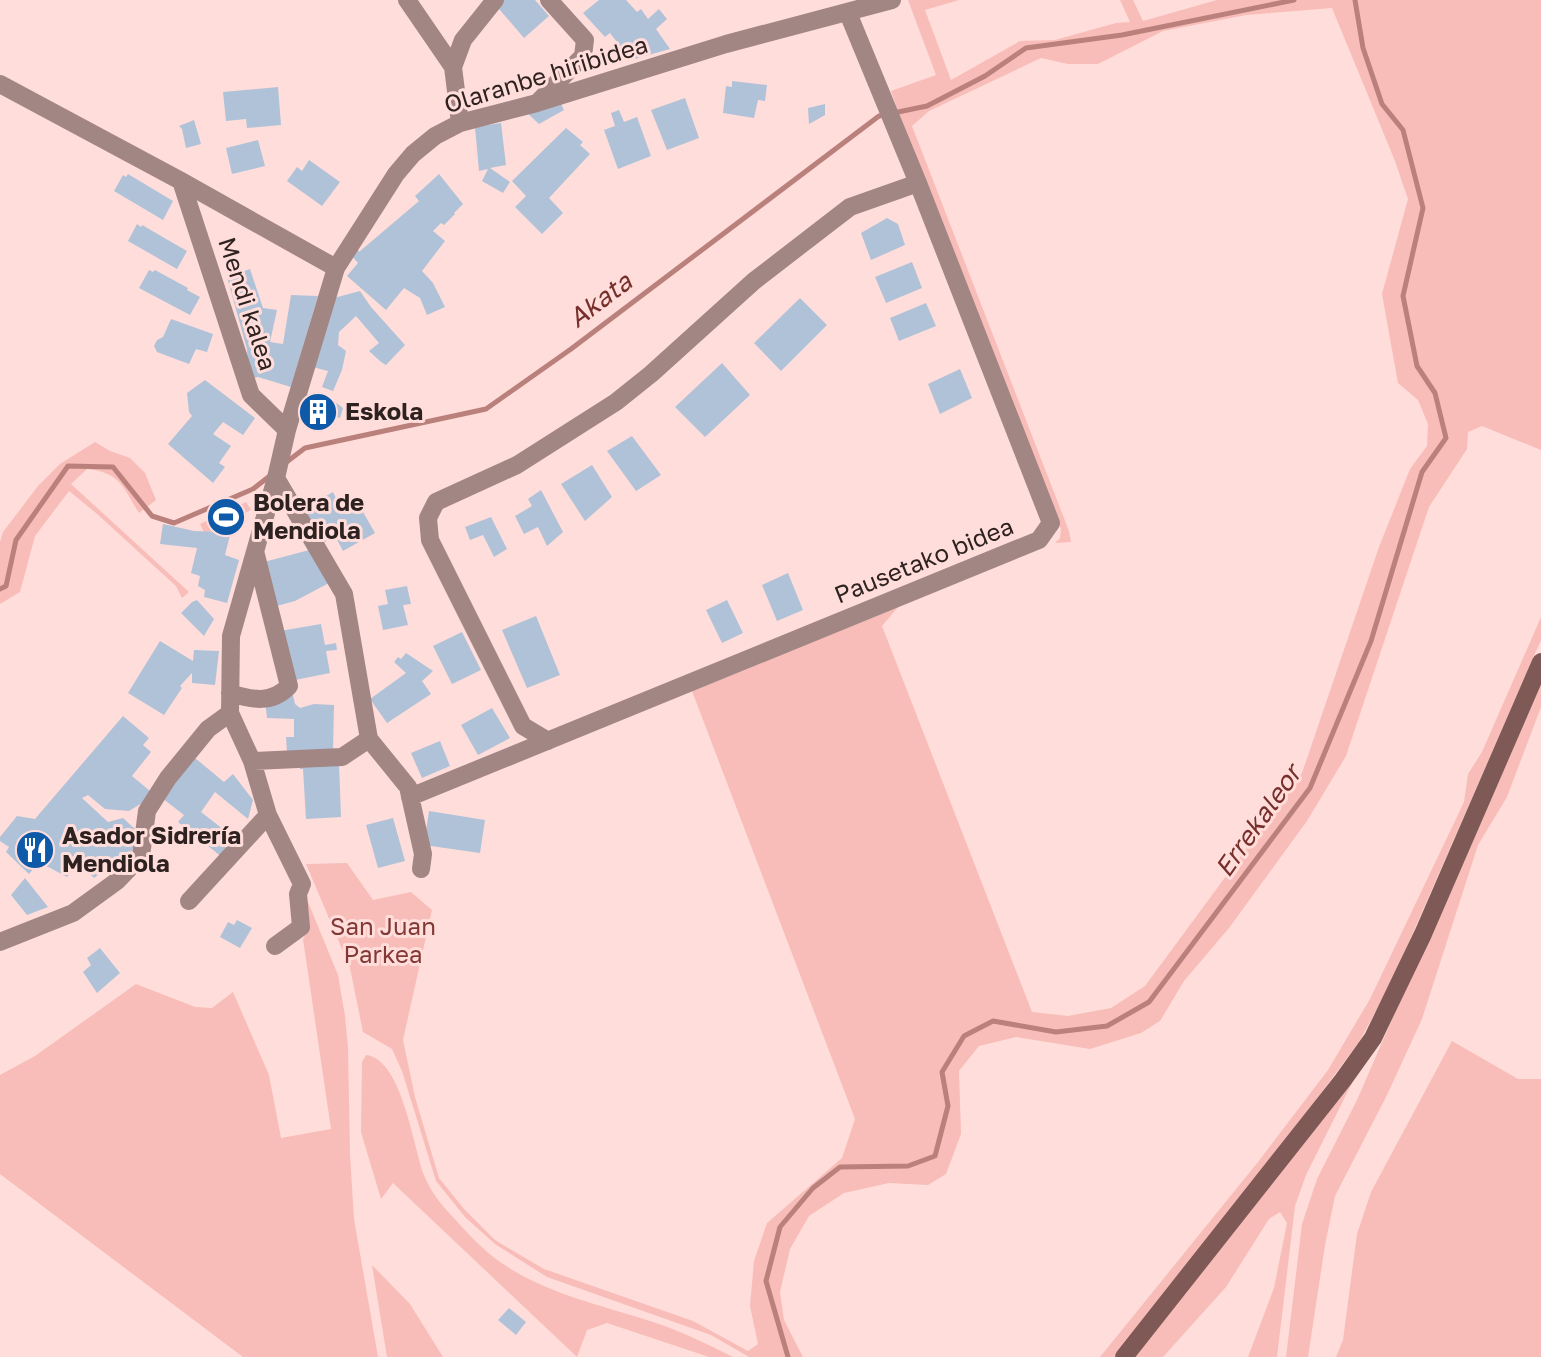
<svg xmlns="http://www.w3.org/2000/svg" width="1541" height="1357" font-family="'Golos Text',sans-serif">
<style>
.green{fill:#f8bdb8}
.lines{fill:none;stroke-linecap:round;stroke-linejoin:round}
.stream{stroke:#ba807b;stroke-width:5}
.building{fill:#b0c2d8}
.street{stroke:#a18684;stroke-width:18}
.secondary{stroke:#7e5956;stroke-width:18}
.labels{text-anchor:middle;stroke-width:6;stroke-linejoin:round;paint-order:stroke}
.street-label{font-size:24px;fill:#2e2221;stroke:#ffddda}
.poi-label{font-size:24px;font-weight:bold;fill:#2e2221;stroke:#ffddda;text-anchor:start}
.park-label{font-size:24px;fill:#823835;stroke:#ffddda}
.water-label{font-size:26px;font-style:italic;fill:#772f2c;stroke:#ffddda}
</style>
<rect width="100%" height="100%" fill="#ffddda"/>
<!-- green -->
<path class="green" d="M908,0h51l-34,10 26,70 69,-39 35,-1 61,-17 14,-1 -10,-22h13l10,21 74,-21h324v450l-59,-24 -14,6 -1,17 -38,58 -83,249 -39,65 -78,107 -45,53 -24,40 -19,12 -51,16 -74,-12 -37,9 -20,25 2,63 -15,40 -18,11 -39,-2 -45,10 -35,23 -19,33 -10,43 4,28 19,37h-54l-38,-22 -164,-58 -52,-33 -30,-27 -29,-36 -34,-110 -10,-22 -29,-17 -13,-64 -44,-104 41,-1 26,37 38,-8 21,18 -29,130 12,57 24,81 25,31 31,31 49,29 149,52 55,30 10,-7 -8,-38 4,-45 13,-38 75,-65 13,-39 -163,-428 206,-84 -16,19 150,386 36,4 43,-8 34,-22 157,-213 77,-226 31,-78 17,-23 1,-22 -10,-24 -20,-17 -16,-89 26,-95 -13,-38 -63,-153 -86,7 -83,16 -65,33h-30l-27,-6 -112,53 -17,15 157,405 2,11 -16,1 5,-5 1,-9 -133,-334 -37,-104 45,-16z
M95,442l15,9 20,7 15,15 11,27 -17,13c-17,-27 -18,-40 -52,-44l-16,15 118,108 -7,6 -6,-12 -80,-73 -27,-22 -34,45 -15,56 -20,12v-62l3,-10 35,-46 22,-22z
M246,502l5,8 -46,24 -5,-10z
M1541,617v23l-150,343 -32,59 -44,59 -201,256h-14l158,-195 70,-92 42,-71 94,-197 4,-28 14,-22z
M1541,677v30l-34,90 -29,48 -56,174 -35,76 -52,101 -10,49 -17,112h-22l16,-133 15,-45 40,-79z
M299,894l7,3 32,78 7,41 3,32 2,106 4,65 24,138h-135l-243,-183v-99l35,-19 101,-72 59,23 17,1 21,-16 36,83 12,63 50,-9 -28,-190 3,-5z
M1452,1041l66,38h23v278h-205l7,-17 14,-106 14,-42z
M366,1055c36,4 47,91 58,120 6,15 15,27 26,39 13,14 27,30 42,42 49,38 111,49 167,68 26,9 50,21 74,33h-24l-102,-34 -20,7 -10,27 -184,-174 -12,16 -20,-67 1,-70z
M1356,1075l-50,100 -11,31 -18,151h-29l26,-69 13,-65 -7,-11 -11,7 -43,68 -63,70h-31z
M372,1265l38,39 33,53h-56z"/>
<g class="lines">
<!-- stream -->
<path class="stream" d="M284,464l21,-16 181,-39 85,-60 308,-233 48,-10 58,-30 41,-28 96,-13 172,-35
M0,589l6,-3 10,-46 52,-74 45,1 39,49 22,7 79,-34 18,-14
M788,1357l-22,-76 14,-54 33,-39 27,-21 68,-1 27,-10 13,-50 -6,-34 22,-36 29,-15 63,11 51,-6 42,-24 161,-214 61,-147 51,-169 24,-34 -11,-45 -18,-27 -14,-70 20,-88 -20,-78 -21,-26 -19,-56 -8,-48"/>
</g>
<!-- building -->
<path class="building" d="M498,0h37l14,16 -25,22 -30,-35z
M599,0h27l11,12 4,-3 7,10 11,-10 8,10 -11,10 14,20 -39,11 -21,-27 -5,4 -22,-24z
M732,81l35,4 -2,16 -7,-1 -4,18 -31,-5 3,-27 6,1z
M278,87l3,38 -34,3 -1,-9 -20,2 -3,-29z
M685,98l14,40 -32,12 -16,-40z
M559,100l5,10 -25,14 -13,-12z
M825,104v11l-16,9 -1,-16z
M619,110l5,12 13,-5 14,39 -33,13 -14,-39 11,-4 -4,-13z
M194,120l7,24 -15,4 -4,-19 -3,-3z
M501,123l5,42 -16,3 20,14 -7,11 -21,-12 6,-12 -9,2 -4,-44z
M566,128l17,14 -3,3 10,9 -41,44 14,15 -21,21 -27,-27 11,-11 -14,-15z
M258,140l7,26 -33,8 -6,-26z
M309,160l31,22 -18,24 -35,-25 10,-14 5,4z
M128,174l45,27 -10,19 -49,-29 9,-16 3,2z
M439,174l24,30 -9,9 1,1 -11,11 -3,-2 -8,8 12,10 -23,30 11,12 12,24 -18,8 -7,-17 -16,-10 -18,22 -39,-34 11,-13 -8,-9 8,-4 1,2 60,-51 -4,-5z
M887,218l11,6 7,21 -34,15 -10,-27z
M137,224l4,3 1,-2 45,26 -10,18 -49,-28z
M912,262l10,26 -36,15 -11,-26z
M250,269l13,39 14,2 -7,32 13,2 8,-49 27,1 -27,91 -33,-10 -9,2 -2,-30 -20,-72z
M149,270l4,2 2,-2 33,18 -1,2 13,7 -10,18 -51,-27z
M360,291l11,16 34,38 -19,20 -5,-3 -12,-11 10,-8 -23,-27 -17,16 -1,13 8,6 -4,19 -9,21 -11,-4 6,-16 -19,-5 21,-67z
M800,298l27,27 -46,46 -27,-28z
M926,303l10,23 -37,15 -9,-23z
M171,319l42,15 -6,18 -11,-3 -7,15 -32,-12 -3,-6 3,-6 6,-3z
M722,363l28,32 -45,42 -30,-30z
M960,369l12,29 -32,16 -12,-30z
M205,380l50,38 -12,17 -20,-13 -10,12 18,12 -12,17 6,4 -12,16 -45,-39 24,-28 -3,-4 -2,-19z
M305,394l30,8 8,6 -3,10 -10,-3 -3,11 -29,-7z
M632,436l29,39 -25,16 -29,-40z
M592,465l20,32 -27,24 -24,-37z
M541,490l22,42 -16,14 -9,-19 -14,7 -9,-18 17,-10 -4,-7z
M333,492l7,14 15,-8 20,35 -32,18 -8,-15 -15,9 -20,-34z
M491,517l16,32 -13,8 -11,-22 -13,5 -5,-13z
M163,524l31,7 31,1 5,3 -5,20 14,5 -12,43 -23,-6 1,-7 -7,-4 2,-10 -9,-3 6,-25 -37,-4z
M313,549l18,33 -36,19 -18,5 -13,-44z
M788,573l15,37 -26,11 -15,-36z
M407,586l4,18 -8,1 5,20 -25,5 -5,-24 10,-2 -3,-14z
M197,600l17,19 -10,17 -23,-23 11,-11z
M727,600l16,33 -21,10 -16,-33z
M536,616l24,59 -33,13 -25,-58z
M321,624l4,21 11,-2 1,7 -11,1 4,22 -35,7 -15,-49z
M462,632l19,38 -29,14 -19,-38z
M160,641l33,20 1,-11 25,1 -4,34 -23,-2v-10l-12,13 2,2 -18,27 -36,-22z
M406,653l27,18 -11,10 9,13 -44,29 -17,-24 36,-26 -12,-11 4,-5 3,2z
M293,695l2,9 5,4 14,-4 20,1 -1,48h-46l-1,-16h8v-18l-27,-1 -2,-19z
M492,708l18,30 -32,17 -17,-30z
M123,716l26,22 -6,7 8,7 -19,24 18,15 -8,12 -13,8 -24,-2 -17,-14 -6,3 26,24 15,-4 14,13 -5,21 -5,6 -3,-3 -30,23 -15,-15 -12,14 -28,-15 -10,12 -23,-22 3,-5 -9,-6v-4l17,-21 18,3z
M440,741l10,25 -28,12 -11,-25z
M195,758l29,24 9,-8 20,26 -5,19 -33,-27 -14,20 36,28 -14,18 -45,-36 6,-7 -26,-20z
M339,763l2,54 -35,2 -3,-50h-3v-4z
M429,811l56,9 -5,33 -56,-8z
M393,818l12,43 -27,7 -12,-43z
M25,878l23,29 -21,8 -16,-20z
M237,920l15,8 -12,20 -20,-11 8,-15 6,3z
M100,948l20,25 -23,20 -14,-21 8,-7 -4,-7z
M509,1308l17,14 -10,13 -18,-15z"/>
<g class="lines">
<!-- street -->
<path class="street" d="M407,0l46,67
M0,84l181,97 155,87
M539,101l44,-45 2,-16 -36,-40
M460,123l-7,-56 10,-27 32,-40
M181,181l70,214 36,35
M276,478l68,116 25,145 39,48 15,67 -2,15
M230,693c22,7 42,11 59,-7l-33,-131
M548,741l-25,-15 -93,-186 -2,-22 8,-16 81,-37 99,-63 35,-28 103,-93 96,-74 68,-24
M252,761l90,-4 27,-18
M410,797l629,-257 12,-17 -133,-340 -70,-170
M189,901l79,-86
M0,942l73,-29 44,-32 24,-25 6,-45 21,-33 40,-49 22,-16
M275,946l26,-19 -3,-33 4,-10 -34,-69 -16,-54 -22,-48 1,-77 45,-158 11,-48 49,-162 60,-94 17,-20 22,-18 25,-13 77,-20 189,-59 166,-44"/>
<!-- secondary -->
<path class="secondary" d="M1124,1357l219,-277 30,-42 50,-104 118,-272"/>
</g>
<!-- icons -->
<defs>
<g id="building-disc" transform="scale(2.0125)"><circle r="9.5" fill="#0e5aa9" stroke="#ffddda"/><path d="M-4-6H4V6H1V3H-1V6H-4ZM-2.5-4.3h1.7v1.8h-1.7ZM.8-4.3h1.7v1.8H.8ZM-2.5-1h1.7V.8h-1.7ZM.8-1h1.7V.8H.8Z" fill="#fff"/></g>
<g id="stadium-disc" transform="scale(2.0125)"><circle r="9.5" fill="#0e5aa9" stroke="#ffddda"/><path d="M0-5a6.5 5 0 1 0 0 10a6.5 5 0 1 0 0-10ZM-3.5-1.8h7v3.6h-7Z" fill="#fff"/></g>
<g id="restaurant-disc" transform="scale(2.0125)"><circle r="9.5" fill="#0e5aa9" stroke="#ffddda"/><path d="M-5-6h1v4h1v-4h1v4h1v-4h1v5L-1.5 .5V6h-2V.5L-5-1ZM5-6V6H3V1.5H1.5Q1.5-4 5-6Z" fill="#fff"/></g>
</defs>
<g fill-rule="evenodd">
<use href="#building-disc" x="318" y="412"/>
<use href="#stadium-disc" x="226" y="517"/>
<use href="#restaurant-disc" x="35" y="850"/>
</g>
<g class="labels">
<!-- street labels -->
<g class="street-label">
<text transform="translate(546 75) rotate(-17)" y="8">Olaranbe hiribidea</text>
<text transform="translate(247 304) rotate(72)" y="8">Mendi kalea</text>
<text transform="translate(924 561) rotate(-22)" y="8">Pausetako bidea</text>
</g>
<!-- poi labels -->
<g class="poi-label">
<text x="345" y="420">Eskola</text>
<text x="253" y="511">Bolera de<tspan x="253" dy="28">Mendiola</tspan></text>
<text x="62" y="844">Asador Sidrería<tspan x="62" dy="28">Mendiola</tspan></text>
</g>
<!-- park labels -->
<g class="park-label">
<text x="383" y="935">San Juan<tspan x="383" dy="28">Parkea</tspan></text>
</g>
<!-- water labels -->
<g class="water-label">
<text transform="translate(600 300) rotate(-37)" y="9">Akata</text>
<text transform="translate(1258 821) rotate(-55)" y="9">Errekaleor</text>
</g>
</g>
</svg>
